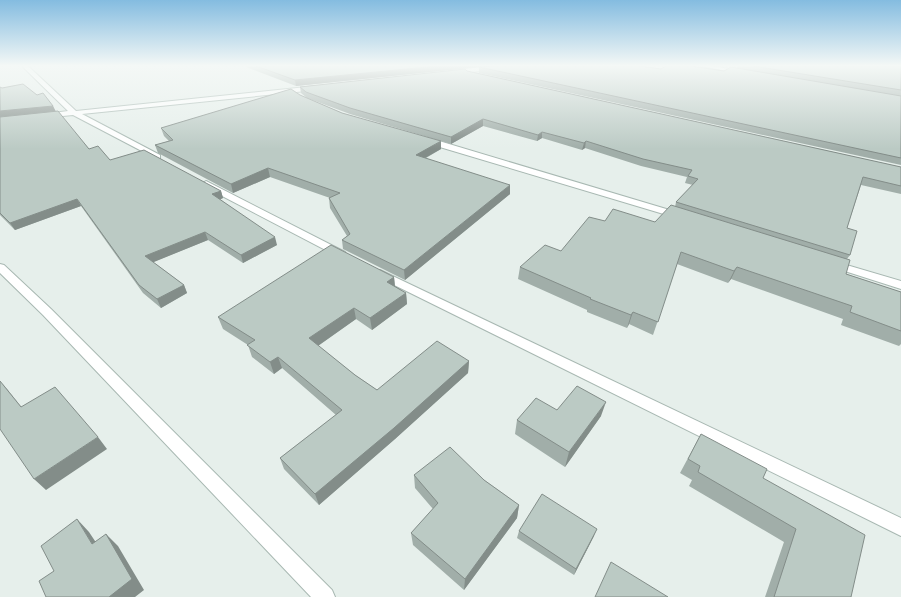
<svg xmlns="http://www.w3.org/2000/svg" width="901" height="597" font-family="'Source Sans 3',sans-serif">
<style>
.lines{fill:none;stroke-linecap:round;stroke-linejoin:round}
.minor-casing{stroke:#a8b8b2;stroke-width:2}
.minor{fill:#fff;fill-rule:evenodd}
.wall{fill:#a1aea9}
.shaded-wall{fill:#838d89}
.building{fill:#bbcac4;stroke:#838d89}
</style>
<rect width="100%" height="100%" fill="#e6efeb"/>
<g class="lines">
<!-- minor casing -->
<g class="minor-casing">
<path id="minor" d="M22,66h6l48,45 240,-25 3,2 -3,2 -234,24 78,41v4h-3l-84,-44 -31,3v-4h3l23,-3z
M497,66h17l-3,2 -60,6 -3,-2 3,-2z
M701,66h12l32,6 -3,2z
M423,138h6l254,76 2,2 -2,2h-6l-254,-76z
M206,181l139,71 1,2 -5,3 -4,-1 -134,-70 -1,-2z
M833,261l68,20v8l-72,-23 -2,-2 2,-2z
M0,264l4,1 47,44 281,281 3,7h-24l-268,-282 -43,-42z
M380,270l521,248v18l-525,-260 -2,-2 2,-2z"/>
</g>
<!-- minor -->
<use href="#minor" class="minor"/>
</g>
<!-- wall -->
<path class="wall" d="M246,66h241l-191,20 -50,-19z
M737,66h164v99l-422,-92v-6l245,4 13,-3z
M467,71l434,96v27l-40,-9 -14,43 3,27 -3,4 -1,15 55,18v52l-2,2 -58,-21 2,-6 -112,-40 -3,4 -51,-19 -24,71 -24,-11 -2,4 -40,-16v-2l-69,-31 2,-12 41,-16 44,-30 50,1 20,-15 1,-5 17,-17 -8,-2 2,-6 -46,-11 -56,-18 -3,2 -40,-12 -5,3 -54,-15 -32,18 -101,-30 -43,-16 -6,-5 -1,-6z
M0,87l2,1 35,7 16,11 3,6 33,37 21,11 111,31 2,7 -3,1 57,46 -34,18 -35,-23 -55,22 31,23 3,8 -26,15 -18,-15 -62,-87 -66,24 -15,-15z
M300,95l42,18 99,36 -15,9 84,36 -105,86 -62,-31 -1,-9 5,-4 -17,-28 -1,-10h1l-60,-21 -37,16 -75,-40 -3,-8 14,-4 -5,-5 -3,-8z
M394,277l1,9 11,7 1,11 -35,26 -16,-11 -38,27 37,29 22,15 92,-29 -1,12 -73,66 -76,66 -35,-36 -4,-11 56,-43 -54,-47 -8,6 -22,-17 -4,-12 -25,-16 -5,-12z
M601,416l-36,51 -50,-33 2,-14z
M701,434l62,44 88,119h-86l19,-55 -95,-56 3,-6 -12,-7z
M414,475l70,5 35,25 -2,13 -53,72 -51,-45 -2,-12 22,-24 -18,-21z
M519,531l75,5 -20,39 -57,-37z"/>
<!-- shaded-wall -->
<path class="shaded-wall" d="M437,66h50l-191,20 -1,-6z
M53,106l3,6 -56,5v-6z
M483,119v7l-32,18v-7z
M542,132v6l-5,3 1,-6z
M441,141v8l-25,14v-8z
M586,141l-1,7 -3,2 2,-7z
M268,168l2,9 -37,16 -2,-9z
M510,185v9l-105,86 -1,-10z
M221,191l2,7 -8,4 -3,-8z
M77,199l4,7 -66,24 -5,-7z
M205,232l3,8 -59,24 -4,-8z
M275,237l2,8 -34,18 -2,-8z
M737,267l-6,12 -3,4 6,-12z
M394,277l1,11 -8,-6z
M184,285l3,8 -26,15 -4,-9z
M406,293l1,11 -35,26 -2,-12z
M354,308l2,11 -44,31 -3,-12z
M633,312l-4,12 -2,4 4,-13z
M278,357l4,11 -8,6 -4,-12z
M469,361l-1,12 -73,66 -76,66 -4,-11z
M0,381l7,8 24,30 -10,-12z
M606,402l-5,14 -36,51 4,-15z
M98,437l9,12 -61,41 -12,-11z
M519,505l-2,13 -53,72 1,-11z
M77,519l12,13 16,24 -13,-12z
M597,529l-3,7 -20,39 2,-6z
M106,534l12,12 26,44 -9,7h-26z"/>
<!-- building -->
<path class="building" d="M256,66h181l-142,14z
M495,66h145l21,3 5,-3h25l33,5 7,-4 170,29v62l-422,-91z
M753,66h148v24z
M465,69l2,2 434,96v19l-38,-9 -16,51 10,3 -7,24 -174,-53 22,-23 -10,-3 4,-6 -49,-11 -57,-18 -2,2 -42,-11 -4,3 -55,-16 -32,18 -101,-29 -44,-16 -6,-5z
M23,84l14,11 6,-2 10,13 -53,5v-24l2,1z
M291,89l9,6 42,18 99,28 -25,14 94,30 -106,85 -62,-30 8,-6 -21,-36 11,-5 -72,-25 -37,16 -76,-39 18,-5 -12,-12z
M58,111l31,38 9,-3 12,14 34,-10 77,41 -9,3 63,43 -34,18 -36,-23 -60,24 39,29 -27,14 -18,-14 -62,-86 -67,24 -10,-10v-96z
M671,205l179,55 -4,14 55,18v39l-51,-19 2,-6 -115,-39 -3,4 -53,-19 -23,70 -25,-10 -2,3 -41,-16 1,-1 -71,-31 25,-22 16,6 28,-34 16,4 8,-12 42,13z
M331,245l63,32 -7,5 19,11 -36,25 -16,-10 -45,30 46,37 22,15 60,-49 32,20 -75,67 -79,66 -35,-36 62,-48 -64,-53 -8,5 -23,-17 8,-5 -37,-23z
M0,381l21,26 34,-20 43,50 -64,42 -34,-50z
M577,386l29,16 -37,50 -52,-32 19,-22 21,12z
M701,434l66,35 -4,9 102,57 -14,62h-77l22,-68 -98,-57 2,-6 -12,-7z
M450,447l34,33 35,25 -54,74 -54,-46 27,-30 -24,-28z
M542,494l55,35 -21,40 -57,-38z
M77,519l15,25 14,-10 26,45 -23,18h-63l-7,-16 15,-10 -13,-25z
M611,562l57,35h-73z"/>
<!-- sky -->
<linearGradient id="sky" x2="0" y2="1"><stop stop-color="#84bce0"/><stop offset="0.44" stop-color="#f4f8f6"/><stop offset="1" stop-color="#f4f8f6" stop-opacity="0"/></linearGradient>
<rect width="901" height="149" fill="url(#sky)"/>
</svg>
